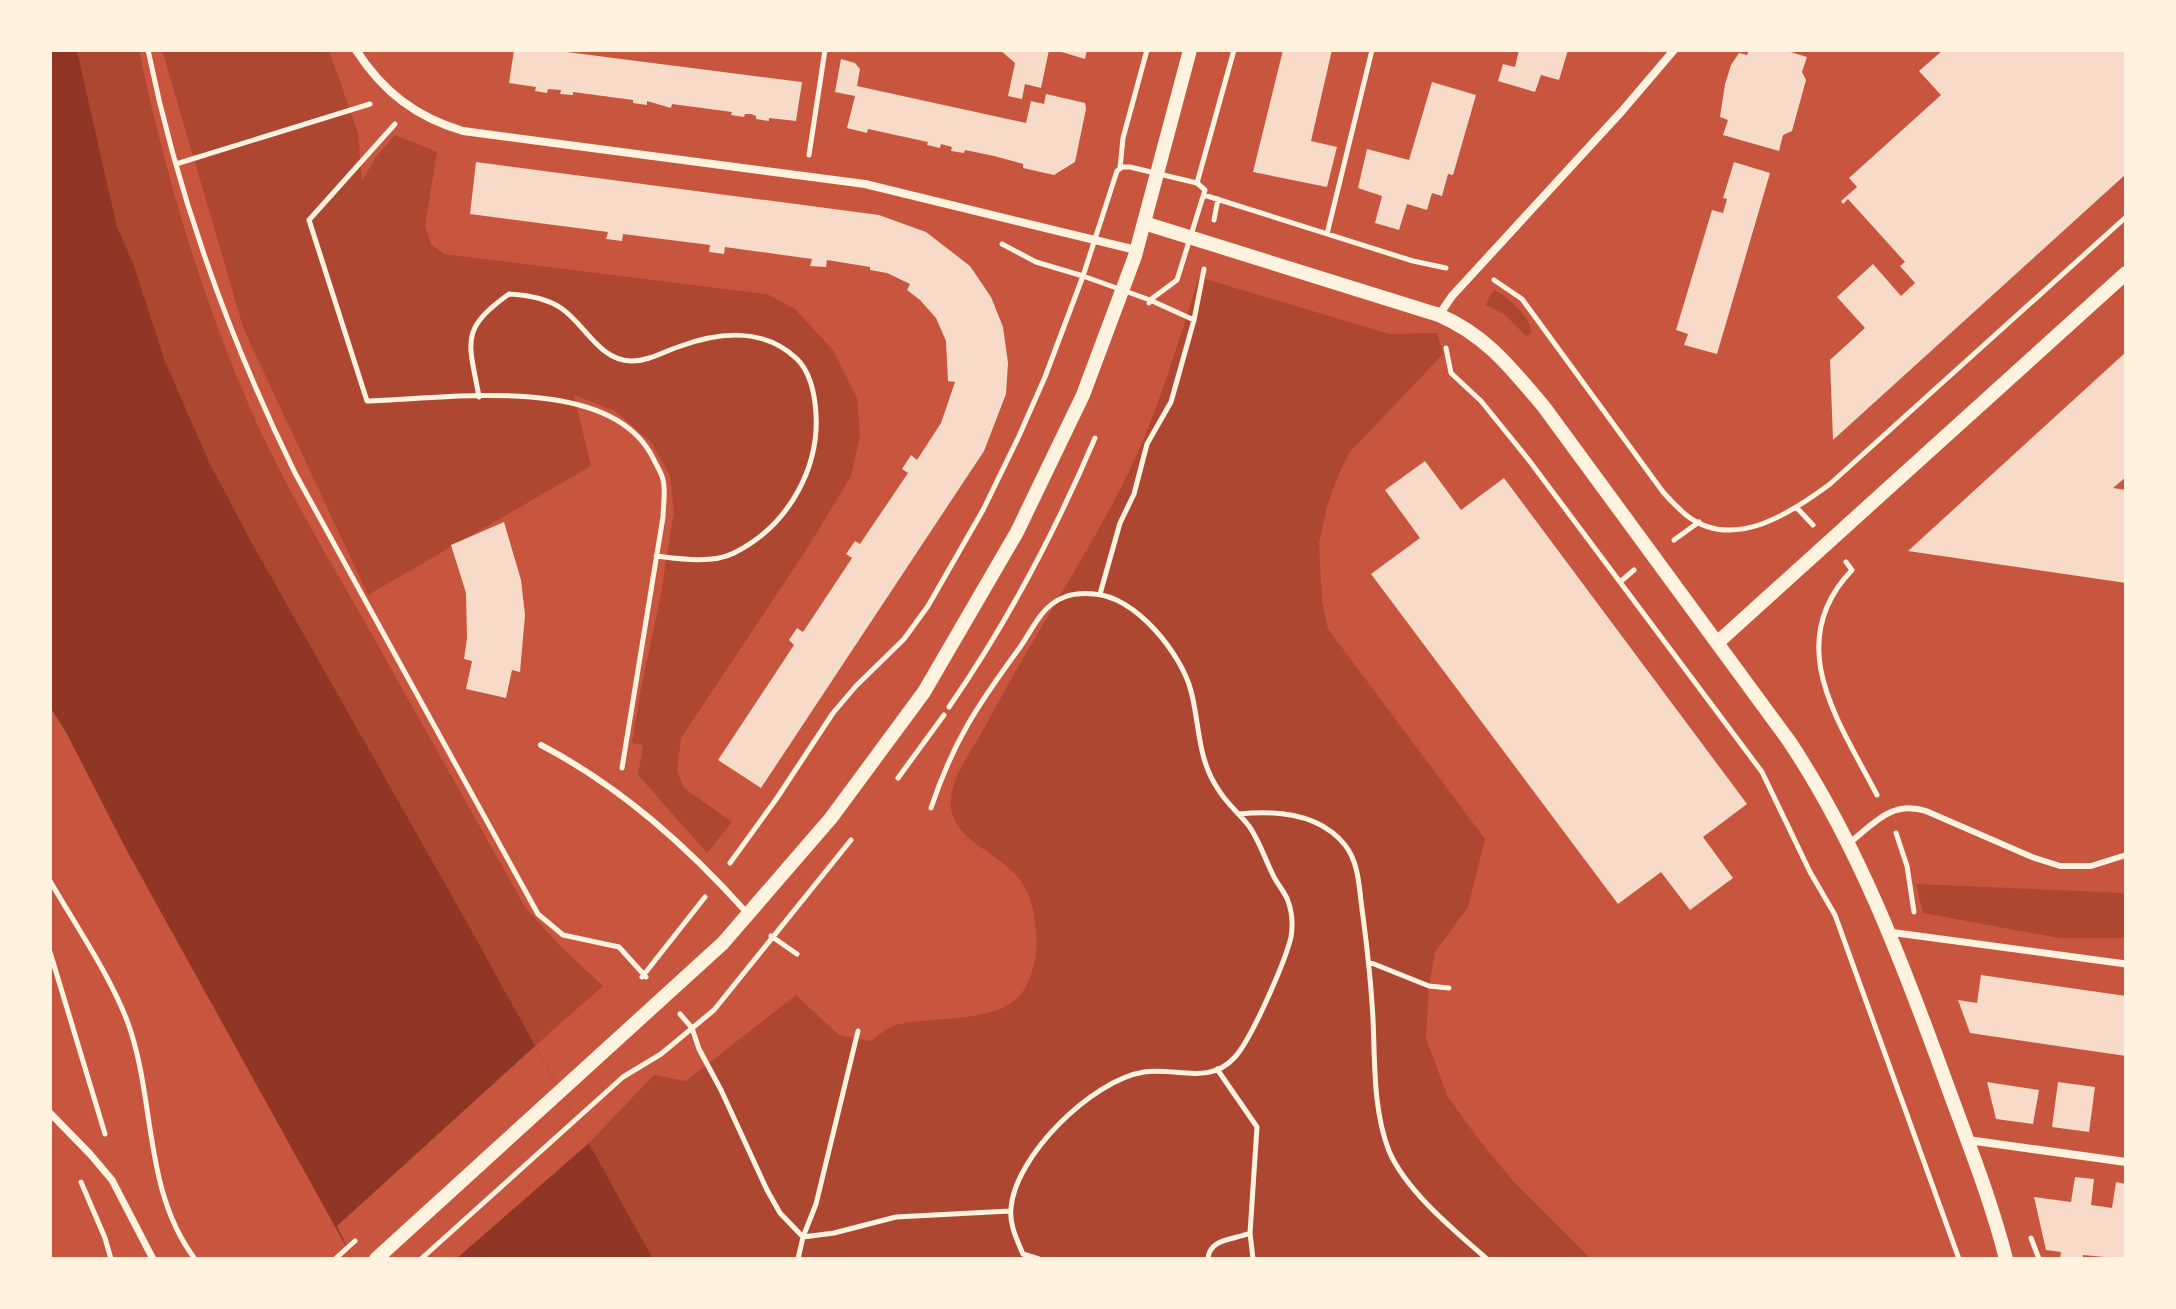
<svg xmlns="http://www.w3.org/2000/svg" width="2176" height="1309" font-family="Quicksand,sans-serif">
<style>
.green{fill:#ae4732}
.water{fill:#8f3625}
.pier{fill:#c8553d}
.building{fill:#f7dbc8}
.lines{fill:none;stroke-linecap:round;stroke-linejoin:round}
.path{stroke:#fff3e0;stroke-width:5}
.service{stroke:#fff3e0;stroke-width:6}
.pedestrian{stroke:#fff3e0;stroke-width:7}
.minor{stroke:#fff3e0;stroke-width:8}
.tertiary{stroke:#fff3e0;stroke-width:14}
</style>
<rect width="100%" height="100%" fill="#c8553d"/>
<!-- green -->
<path class="green" d="M77,50h62c27,129 66,260 121,380 30,64 67,126 102,187 54,97 109,193 163,290l35,39 43,40 -68,60 -283,-503 -43,-81 -44,-101 -32,-97 -16,-37z
M162,50h167l29,83 4,48 14,-24 19,-22 42,17 -12,74 6,18 13,10 323,40 28,15 38,41 24,48 3,38 -9,40 -41,68 -129,194 -4,33 7,17 48,34 -25,31 -69,-78 5,-30 -11,-2 9,-55 19,-88 14,-89 -4,-35 -19,-34 -36,-31 -41,-16 17,71 -223,129 -124,-265z
M1199,277l190,57 48,-1 6,21 -94,99 -10,21 -11,29 -9,40 3,58 6,28 157,210 -17,68 -33,45 -6,34 -3,53 22,58 28,39 36,44 79,79h-938l-64,-116 65,-68 32,6 110,-86 43,40 32,6c7,-5 16,-14 25,-16 36,-10 108,1 129,-37 10,-18 13,-39 11,-59 -2,-20 -6,-39 -21,-55 -24,-26 -76,-39 -62,-87 5,-19 24,-45 34,-64 40,-75 86,-146 126,-220 39,-71 62,-150 86,-226z
M1494,290c15,8 37,26 37,43l-5,3 -22,-22 -19,-9z
M1916,884l210,9v45h-67l-136,-25z"/>
<!-- water -->
<path class="water" d="M50,50h27l40,177 16,36 32,98 44,101 43,81 213,376 188,340h-300l-227,-410 -59,-115 -17,-27z"/>
<!-- pier -->
<path class="pier" d="M535,1046l54,97 -133,116h-103l-16,-33z"/>
<!-- building -->
<path class="building" d="M514,50h37l251,32 -6,39 -27,-3v3l-13,-2v-3l-5,-2h-6l-1,3 -13,-2 1,-3 -60,-8 -1,4 -24,-7v4l-14,-2v-3l-60,-8v3l-13,-1 1,-4 -13,-1 -1,4 -12,-2 1,-4 -27,-4z
M1000,50h49l-8,38 -16,-4 -3,15 -14,-3 7,-33z
M1055,50h32l-2,9z
M1283,50h49l-21,91 26,6 -10,40 -74,-15z
M1519,50h49l-9,30 -18,-5 -6,17 -37,-11 5,-17 12,3z
M1749,50h35l23,7 -5,15 4,8 -14,51 -9,4 -4,16 -56,-16 5,-15 -8,-3 5,-33 6,-19 8,-12 8,2z
M1943,50h183v124l-293,266 -3,-80 35,-32 -28,-31 36,-33 28,32 14,-13 -15,-17 5,-4 -57,-63 -5,5 -2,-3 16,-14 -8,-9 92,-83 -22,-24z
M841,59l14,4 5,6 -3,17 169,37 5,-22 13,3 2,-10 39,9 1,6 -11,53 -21,13 -31,-7v-4l-29,-8 -29,-6 -1,3 -13,-2 1,-4 -11,-3 -1,4 -13,-3 1,-3 -60,-13 -1,4 -20,-5 8,-32 -20,-4z
M1432,82l44,13 -23,80 -5,-1 -6,22 -10,-3 -5,17 -20,-6 -8,26 -24,-7 7,-27 -24,-8 9,-39 42,11z
M476,162l403,53 47,17 44,34 21,31 12,30 5,36 -2,31 -22,57 -223,337 -43,-28 76,-115 -5,-5 8,-12 6,4 49,-74 -6,-4 9,-13 5,3 48,-71 -6,-4 9,-14 6,5 24,-37 14,-41 -7,-1 -2,-40 -10,-23 -16,-18 -13,-10 3,-6 -23,-11 -17,-3v-3l-43,-7 -1,7 -16,-1 2,-7 -87,-12 -1,7 -15,-2 1,-7 -87,-11 -1,7 -16,-2 2,-7 -138,-18z
M1734,162l36,11 -53,181 -33,-9 4,-11 -12,-4 36,-120 11,3 4,-14 -4,-1z
M2126,352v125l-13,11 13,2v93l-218,-32z
M1425,461l36,49 43,-32 243,326 -44,33 30,41 -43,32 -29,-38 -43,32 -247,-330 49,-36 -35,-48z
M504,522l17,58 4,35 -5,57 -8,-2 -6,28 -40,-9 6,-28 -8,-2 3,-21 -1,-45 -15,-48z
M1981,975l145,21v60l-156,-23 -12,-33 19,3z
M1987,1082l52,8 -6,34 -37,-5z
M2058,1082l37,5 -6,45 -37,-5z
M2075,1177l19,2 -3,26 21,3 4,-26 10,2v75l-43,-4v4h-23l1,-7 -15,-2 -12,-53 37,5z"/>
<g class="lines">
<!-- path -->
<path class="path" d="M148,50c30,147 81,288 147,423l243,441 25,21 56,12 27,30
M395,124l-86,96 58,181c80,-2 244,-29 286,57 3,7 9,15 10,22 3,11 0,26 0,37l-41,251
M809,155l16,-105
M176,164l194,-60
M1130,167l67,16 8,7 -28,90 -27,20 -67,-24 34,-105 5,-4z
M1120,168l3,-30 24,-88
M1197,183l37,-133
M1204,195l209,66 33,7
M1214,220l4,-21
M1327,234l45,-184
M1494,280l28,19 141,193c7,8 15,16 23,23 47,37 105,-2 144,-31l296,-267
M1149,303l1,-3 44,20
M1446,348l5,25 30,28 47,58 234,313 48,100 25,43 124,344
M479,397c-10,-56 -20,-67 30,-103 18,1 37,4 52,14 23,15 39,54 71,53 16,0 31,-9 46,-14 40,-15 86,-20 119,12 12,12 16,28 18,44 8,61 -25,122 -81,150 -22,11 -54,6 -78,3
M1797,508l16,17
M1674,540l25,-18
M1846,562l6,8c-71,74 -12,153 25,225
M1620,582l14,-12
M1100,594l20,-71 14,-29 13,-50 24,-42 23,-82 10,-51
M949,707c58,-84 106,-175 146,-269
M898,778l46,-63
M931,808c22,-66 46,-102 87,-158 8,-11 14,-23 23,-35 14,-18 31,-23 53,-21 41,2 87,59 97,97 9,34 6,67 27,98 8,14 21,24 31,37 10,14 16,33 24,49 4,9 12,17 15,26 4,11 5,24 3,36 -6,25 -39,101 -56,120 -26,29 -59,10 -91,15 -52,8 -129,84 -133,136 -2,16 6,32 12,46
M1239,814c38,-4 80,-1 106,31 14,18 14,42 17,64 5,37 9,73 11,110 2,43 0,91 16,132 17,40 66,80 98,108
M1896,833l11,33 7,46
M730,863l47,-65 56,-85 23,-27 48,-47 24,-33 55,-96 36,-74 26,-59 38,-101 -47,-14 -34,-18
M50,881c26,45 66,103 81,151 24,76 14,161 64,227
M771,936l26,18
M50,952l55,182
M1369,962l60,24 20,2
M642,977l63,-80
M680,1014l12,14 7,21 22,41 46,100 13,23 23,24 31,-4 62,-16 114,-6
M1217,1069l40,58 -7,106 3,26
M81,1182l24,56 6,21
M2031,1238l8,21
M1023,1254l16,5
M335,1259l20,-18
M421,1259l202,-182 38,-23 53,-44 137,-170
M798,1259l5,-22 13,-33 42,-173
M1208,1259c1,-21 26,-19 42,-26"/>
<!-- service -->
<path class="service" d="M541,745c80,42 146,101 206,168
M1848,844c26,-20 43,-44 78,-33l106,46 28,9h31l35,-11"/>
<!-- pedestrian -->
<path class="pedestrian" d="M1889,932l237,32
M50,1113l40,41 22,26 41,79"/>
<!-- minor -->
<path class="minor" d="M356,50c27,42 60,67 107,81l402,53 271,66
M1439,315l13,-19 170,-185 52,-61
M1968,1140l158,22"/>
<!-- tertiary -->
<path class="tertiary" d="M1144,223l295,92c48,21 72,53 105,92l245,334c68,102 112,218 154,333 22,61 47,122 63,185
M1717,643l409,-370
M376,1259l347,-316 108,-125 93,-126 93,-160 66,-137 52,-139 55,-206"/>
</g>
<!-- border -->
<rect width="2176" height="1309" fill="none" stroke="#fff3e0" stroke-width="104"/>
</svg>
